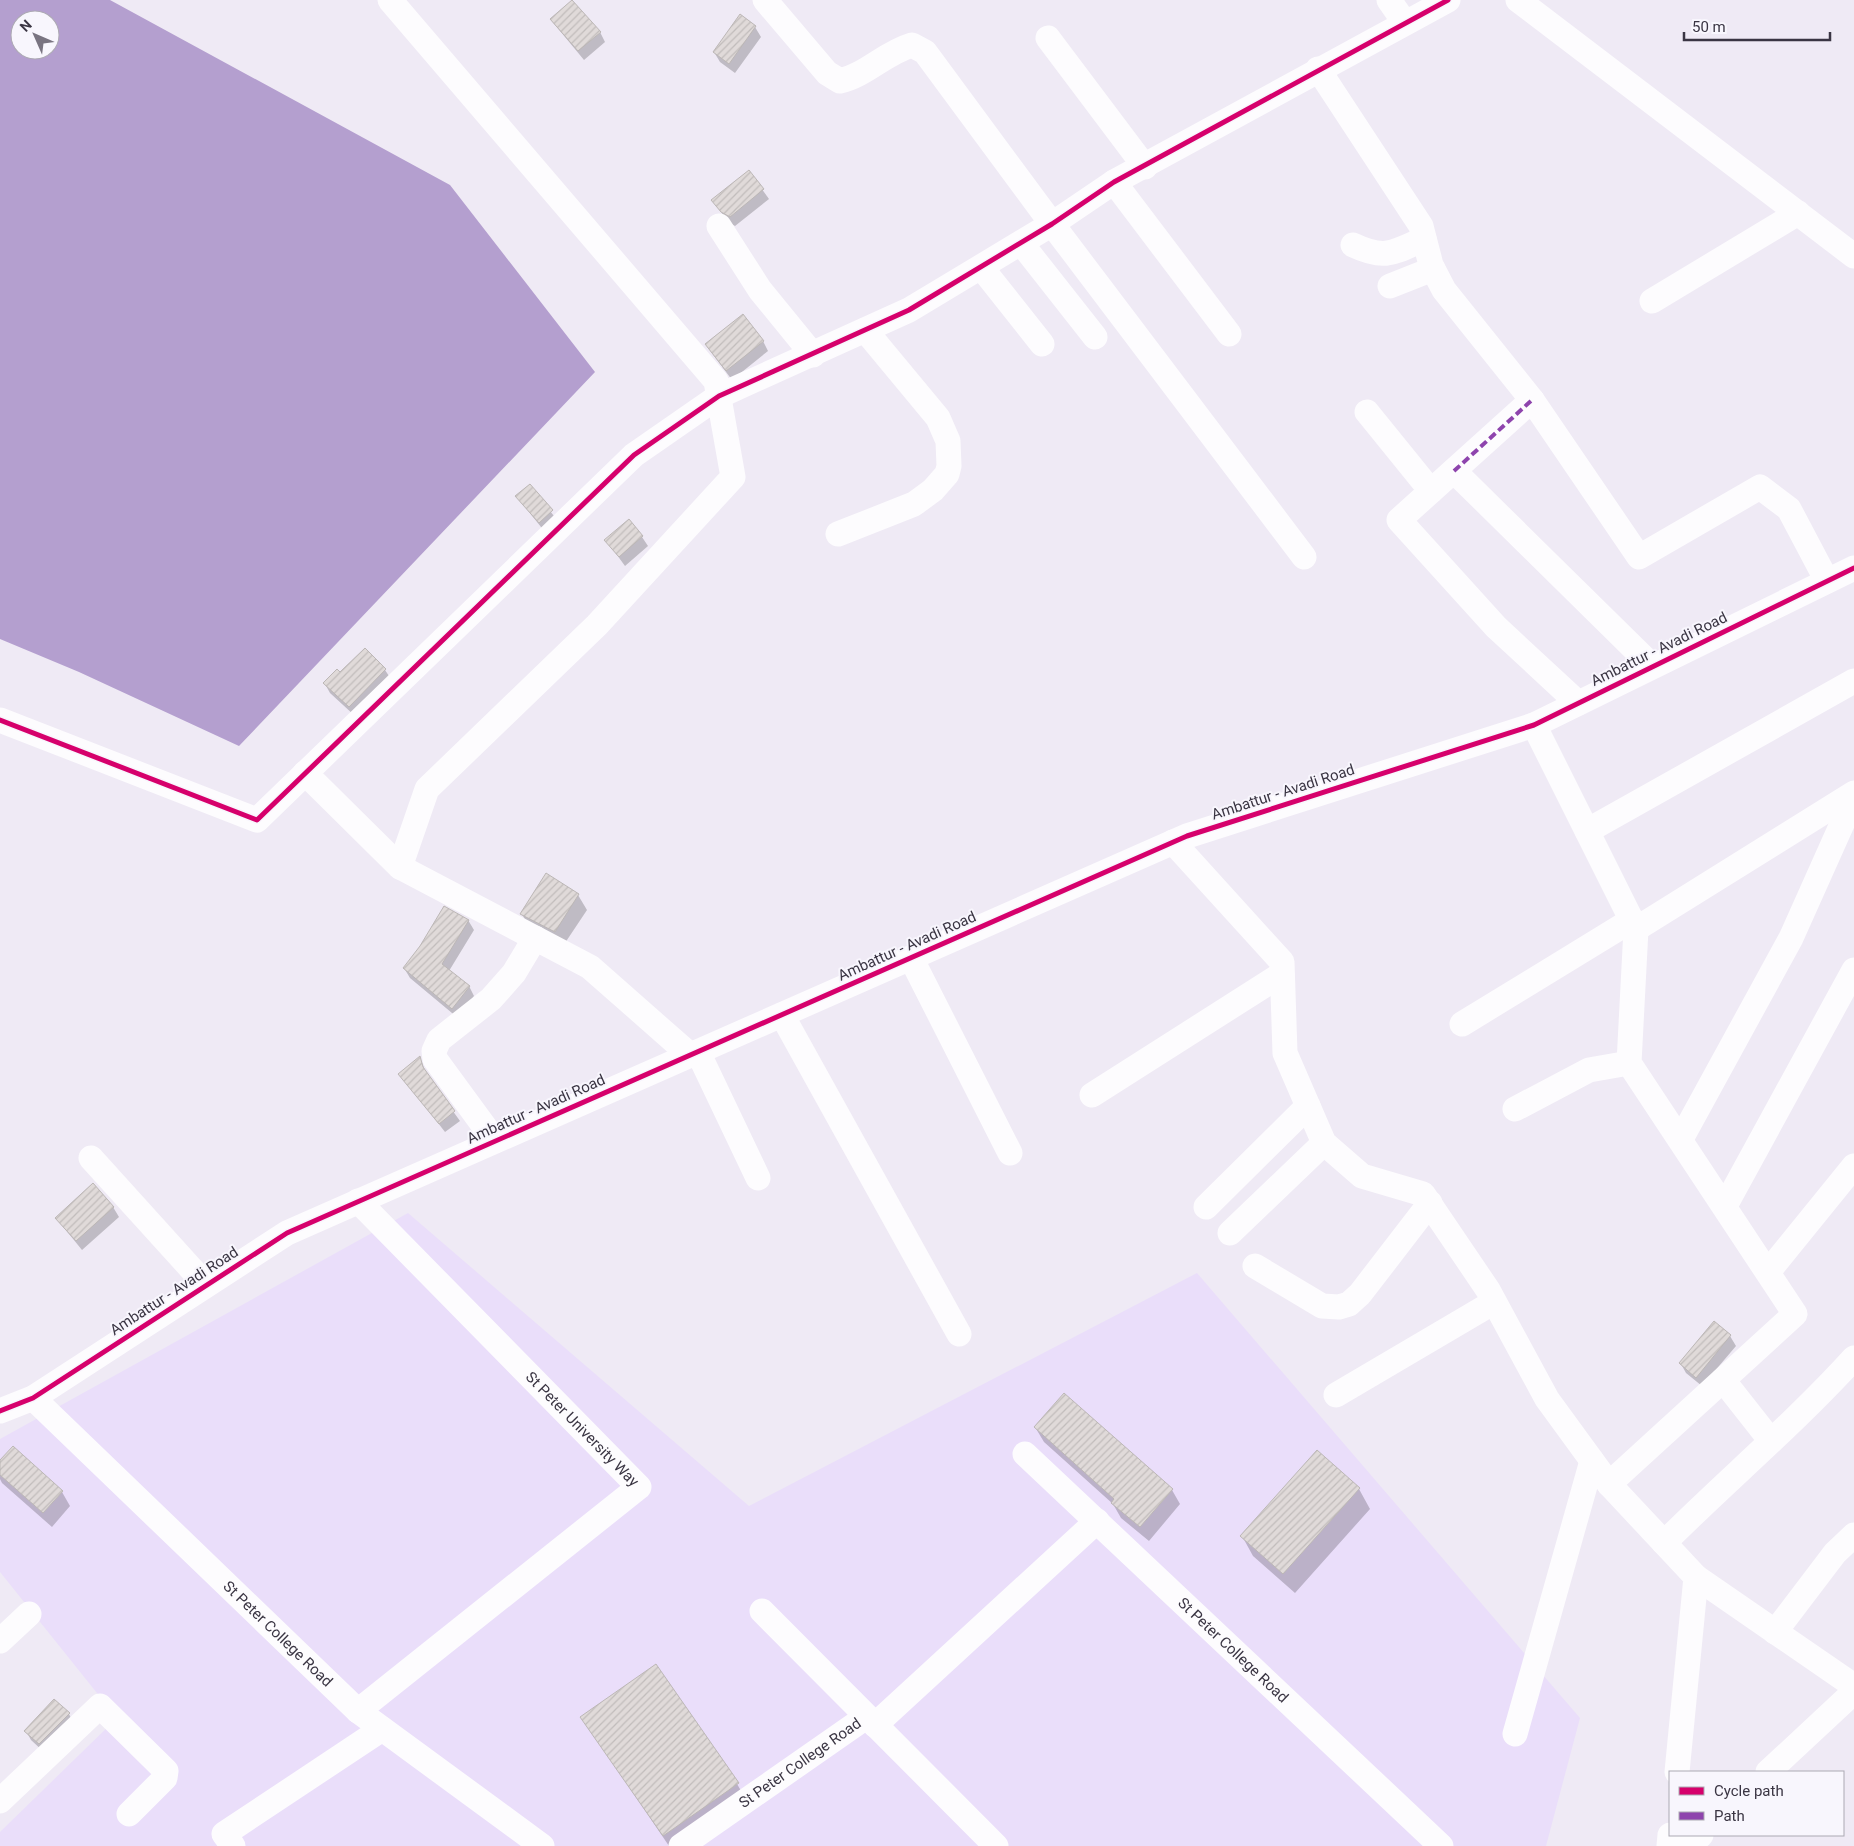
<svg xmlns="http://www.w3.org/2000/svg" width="1854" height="1846" font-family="Roboto,sans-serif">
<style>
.built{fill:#eadefa}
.water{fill:#b49fcf;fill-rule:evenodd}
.shadow{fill:#0003}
.building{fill:url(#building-hatch);stroke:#bcb7b6}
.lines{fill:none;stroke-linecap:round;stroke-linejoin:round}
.minor{stroke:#fdfcfe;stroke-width:25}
.quiet{stroke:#8e44ad;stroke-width:4;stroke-dasharray:8 4;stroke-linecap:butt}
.cycleway-casing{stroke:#f8f6fd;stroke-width:8}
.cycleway{stroke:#d6006c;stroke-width:5}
.labels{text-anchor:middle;stroke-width:4;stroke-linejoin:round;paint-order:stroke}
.street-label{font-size:15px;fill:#3a3543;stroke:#f8f6fd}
</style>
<defs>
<pattern id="building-hatch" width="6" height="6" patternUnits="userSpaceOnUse" patternTransform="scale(1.25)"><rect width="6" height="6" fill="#e0dad9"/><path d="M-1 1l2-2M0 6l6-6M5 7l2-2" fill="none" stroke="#c1bcbb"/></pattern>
</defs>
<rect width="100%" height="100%" fill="#efeaf5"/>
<!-- built -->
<path class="built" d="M408,1213l341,293 448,-233 383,445 -34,128h-1546v-14l117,-114 -117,-146v-133z"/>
<!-- water -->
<path class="water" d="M0,0h110l340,185 145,187 -356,374 -160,-74 -79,-33zM20,20h30v30h-30z"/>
<!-- shadow -->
<path class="shadow" d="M740,16l15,11 6,10 -26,36 -15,-11 -6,-10z
M551,20l49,12 5,10 -21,18z
M749,171l20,28 -34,27 -7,-4 -15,-22z
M763,341l5,10 -36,29 -26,-35z
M530,486l28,35 -13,11 -28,-35z
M642,537l6,9 -23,20 -19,-26z
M365,649l20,21 6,9 -36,37 -25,-23 -5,-9 15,-10z
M547,875l31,20 9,15 -24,36 -33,-17 -8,-15z
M468,920l6,10 -25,41 20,15 5,10 -16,22 -48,-40 -6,-10z
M420,1058l7,17 33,46 -15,11 -45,-58z
M113,1207l6,10 -37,33 -26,-32z
M1715,1323l15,13 6,10 -34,40 -16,-13 -5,-9z
M1035,1427l137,63 8,14 -31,37 -28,-23 -8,-14 -69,-62z
M0,1461l62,31 8,14 -18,21 -50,-44 -2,-4z
M1359,1489l11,20 -75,84 -42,-37 -11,-20z
M54,1700l15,14 5,10 -29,29 -14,-13 -5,-9z
M582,1717l155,67 12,20 -61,42h-19z"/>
<!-- building -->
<path class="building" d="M572,0l29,32 -23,19 -28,-32z
M740,14l16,12 -27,38 -16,-12z
M749,170l15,19 -34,28 -9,-5 -10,-12z
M743,314l21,27 -38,30 -21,-27z
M530,484l23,26 -14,13 -24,-27z
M629,519l14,17 -24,21 -15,-17z
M365,648l21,21 -37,38 -26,-24 14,-14 3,3z
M546,873l33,21 -24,38 -35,-18z
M444,906l25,14 -27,44 28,22 -18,23 -49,-41 17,-22z
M420,1056l3,11 32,44 -16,13 -41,-50z
M93,1183l21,24 -38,34 -21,-23z
M1714,1321l17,14 -35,43 -17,-15z
M1064,1393l109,96 -33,38 -29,-24 3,-4 -80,-72z
M13,1446l50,45 -20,22 -43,-38v-15z
M1317,1450l43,38 -77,86 -43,-38z
M656,1664l83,119 -76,53 -83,-119z
M54,1699l16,14 -31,31 -15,-13z"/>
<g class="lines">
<!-- minor -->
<g class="minor">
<path d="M390,0l326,381 17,96 -136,148 -170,164 -27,78 190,100 100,88"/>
<path d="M765,0l62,73 13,8c26,-6 45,-28 72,-36l13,7 127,172 252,333"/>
<path d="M1389,0l16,23"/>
<path d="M1518,0l336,256"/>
<path d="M1048,38l97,129"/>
<path d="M1318,69l103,157 10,39 13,25 88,110 107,157 121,-70 29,22 38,72"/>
<path d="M1114,182l115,152"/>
<path d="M719,226l41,64 53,65"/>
<path d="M1021,243l74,94"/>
<path d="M1353,245c32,15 40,8 71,-6"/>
<path d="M981,267l61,77"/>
<path d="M1390,286l43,-17"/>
<path d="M1652,301l146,-88"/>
<path d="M1532,400l-133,120 97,107 82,76"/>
<path d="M1367,412l64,79"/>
<path d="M1454,471l198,195"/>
<path d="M838,534l76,-30 19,-14 14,-16 2,-8 -1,-25 -10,-23 -73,-88"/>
<path d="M0,720l257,100 377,-365 85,-59 190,-86 143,-86 62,-42 334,-182"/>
<path d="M1534,725l102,204 218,-136"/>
<path d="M305,773l95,94"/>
<path d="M1587,831l267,-150"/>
<path d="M1173,842l109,120 3,91 39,90 38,33 61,18 65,96 59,109 62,85 87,93 158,109"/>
<path d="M911,958l99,195"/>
<path d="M782,1015l177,319"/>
<path d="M1462,1024l170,-104"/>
<path d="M698,1052l60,126"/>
<path d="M1092,1095l190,-121"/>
<path d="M1515,1109l74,-39 40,-7"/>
<path d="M1681,1139l110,-201 63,-141"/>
<path d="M495,1141l-60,-82 -1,-8 5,-11 52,-41 23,-26 21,-35"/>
<path d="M91,1158l115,127"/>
<path id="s1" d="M358,1201l281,286 -281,224"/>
<path d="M1725,1206l129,-236"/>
<path d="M1206,1207l102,-101"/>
<path d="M1230,1233l94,-90"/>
<path d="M1255,1266l67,40 17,1 10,-3 11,-10 70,-91"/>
<path d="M1768,1272l86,-106"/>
<path d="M1723,1380l48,61"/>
<path d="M1336,1395l158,-93"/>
<path id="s2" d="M33,1398l325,313 184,135"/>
<path d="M0,1411l33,-13 254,-165 900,-397 347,-111 320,-157"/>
<path id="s3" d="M1025,1454l416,392"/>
<path d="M1609,1484l186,-170 -166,-251 7,-134"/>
<path d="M1664,1543c63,-63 130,-119 190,-185"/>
<path d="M762,1611l234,235"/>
<path d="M1775,1632l60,-79 19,-18"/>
<path d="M0,1641l29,-27"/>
<path d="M875,1725l222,-204"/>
<path d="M1515,1734l77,-273"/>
<path d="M1677,1772l19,-195"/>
<path d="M1768,1772l86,-80"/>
<path d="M0,1801l100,-95 66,65 -1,7 -36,36"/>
<path d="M233,1846l-9,-12 158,-105"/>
<path id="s4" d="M681,1846l185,-129"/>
<path d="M1669,1846l1,-11"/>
<path d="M1689,1846l12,-11"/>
</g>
<!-- quiet -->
<path class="quiet" d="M1454,471l78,-71"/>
<!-- cycleway casing -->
<g class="cycleway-casing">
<path id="cycleway" d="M0,720l257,100 377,-365 85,-59 190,-86 143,-86 62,-42 334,-182
M0,1411l33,-13 254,-165 900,-397 347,-111 320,-157"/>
</g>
<!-- cycleway -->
<use href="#cycleway" class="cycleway"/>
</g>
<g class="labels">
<!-- street labels -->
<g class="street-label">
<text transform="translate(1659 649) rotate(-26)" y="5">Ambattur - Avadi Road</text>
<text transform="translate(1283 792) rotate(-18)" y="5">Ambattur - Avadi Road</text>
<text transform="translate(907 946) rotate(-24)" y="5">Ambattur - Avadi Road</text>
<text transform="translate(536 1109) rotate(-24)" y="5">Ambattur - Avadi Road</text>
<text transform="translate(174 1291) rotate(-33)" y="5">Ambattur - Avadi Road</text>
<text dy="5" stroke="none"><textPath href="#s1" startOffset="320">St Peter University Way</textPath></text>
<text dy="5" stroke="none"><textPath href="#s2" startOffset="340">St Peter College Road</textPath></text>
<text dy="5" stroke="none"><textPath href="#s3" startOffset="286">St Peter College Road</textPath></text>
<text dy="5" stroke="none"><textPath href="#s4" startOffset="145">St Peter College Road</textPath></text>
</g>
</g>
<!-- legend -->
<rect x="1669" y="1771" width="175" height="65" fill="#f8f6fd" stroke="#aca9b3"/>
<rect x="1679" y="1787" width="25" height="8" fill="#d6006c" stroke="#aca9b3"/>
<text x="1714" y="1796" font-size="15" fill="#3a3543">Cycle path</text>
<rect x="1679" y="1812" width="25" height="8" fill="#8e44ad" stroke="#aca9b3"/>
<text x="1714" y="1821" font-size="15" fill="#3a3543">Path</text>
<!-- north arrow -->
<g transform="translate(35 35) rotate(315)"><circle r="24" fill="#f8f6fd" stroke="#aca9b3"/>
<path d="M0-4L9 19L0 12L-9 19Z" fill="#797481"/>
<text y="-8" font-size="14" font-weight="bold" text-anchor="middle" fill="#3a3543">N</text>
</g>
<!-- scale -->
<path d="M1684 32v8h146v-8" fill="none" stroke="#3a3543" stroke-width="2.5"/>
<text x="1692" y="32" font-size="15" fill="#3a3543" stroke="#f8f6fd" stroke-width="4" paint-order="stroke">50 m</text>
</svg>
